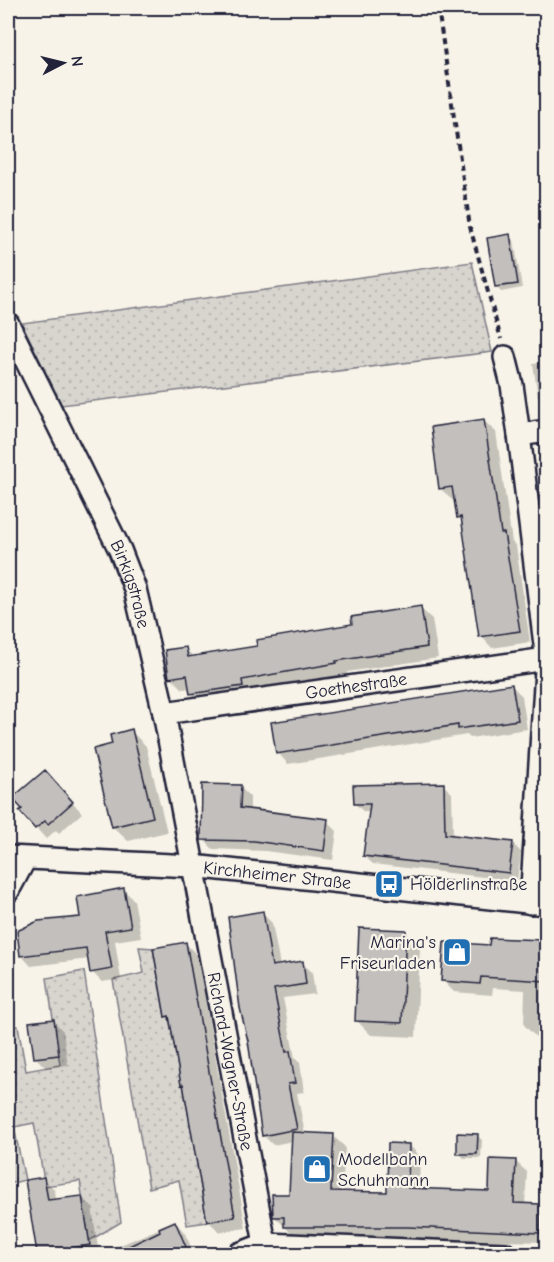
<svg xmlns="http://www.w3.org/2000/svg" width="554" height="1262" font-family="'Comic Neue',sans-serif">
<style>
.garden{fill:url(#garden-dots);stroke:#7d7c85;stroke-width:1.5}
.shadow{fill:#0003}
.building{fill:#c2bfbd;stroke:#22223b;stroke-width:1.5}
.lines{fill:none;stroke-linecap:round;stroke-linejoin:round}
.street-casing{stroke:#22223b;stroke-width:26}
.path{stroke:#22223b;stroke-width:4;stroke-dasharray:6 4.5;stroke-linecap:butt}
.street{stroke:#f7f3e8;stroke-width:21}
.labels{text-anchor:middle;stroke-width:4.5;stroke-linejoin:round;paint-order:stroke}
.street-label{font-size:18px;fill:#22223b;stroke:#f7f3e8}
.poi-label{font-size:18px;fill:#22223b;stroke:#f7f3e8;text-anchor:start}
</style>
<defs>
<pattern id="garden-dots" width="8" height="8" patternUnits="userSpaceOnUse" patternTransform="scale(1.5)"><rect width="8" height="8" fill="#d8d5cf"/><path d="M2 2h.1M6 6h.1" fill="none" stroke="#b9b7b3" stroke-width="1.8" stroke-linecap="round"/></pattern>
</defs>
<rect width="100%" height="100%" fill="#f7f3e8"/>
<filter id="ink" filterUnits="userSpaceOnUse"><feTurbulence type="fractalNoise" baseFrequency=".0167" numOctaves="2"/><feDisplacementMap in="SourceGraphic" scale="12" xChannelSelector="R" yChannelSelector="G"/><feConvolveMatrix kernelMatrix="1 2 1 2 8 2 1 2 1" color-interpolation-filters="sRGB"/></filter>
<g filter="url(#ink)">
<!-- garden -->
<path class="garden" d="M472,262l20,90 -431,53 -39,-82z
M139,947l14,1 12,68h4l12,68h2l24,138 -20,3 -8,-45 -30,8 -36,-208 31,-7z
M84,971l37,251 -32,19 -9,-60 -35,5 -11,-63 -20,4 11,53 -17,4v-157l10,-1 8,45 34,-6 -13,-87z"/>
<!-- shadow -->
<path class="shadow" d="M509,236l5,4 8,48 -21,4 -5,-5z
M546,362v43l-8,-8 -5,-33z
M484,421l12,11 16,110 4,4 14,96 -38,6 -11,-12 -18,-115 -4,-4 -3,-18 -4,1 -12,-12z
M420,608l12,11 6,39 -91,14 1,3 -95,16 -50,14 -12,-12 -1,-5 -7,1 -12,-12 15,-28 8,9 65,-10 95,-22z
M512,686l10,10 5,33 -57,9 -3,-3 -179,29 -10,-11z
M131,731l15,15 21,86 -39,9 -15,-14 1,-81z
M55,782l27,31 -23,20 -3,-3 -10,9 -25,-28z
M443,785l9,8 1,43 59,7 9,9 -4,29 -144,-17 -9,-8 6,-44h-6l-9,-8z
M240,787l10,10v13l77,11 10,10 -4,29 -68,-9 -52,-2 -10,-10z
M124,890l10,10 7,37 -26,4 6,38 -19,3 -10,-10 -3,-13 -58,7 -10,-11 61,-36z
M262,913l10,10 8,43 22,-3 10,9 3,22 -32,4 12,60 5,5 4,29 -7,1 8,41 28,2 12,11 -3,46 47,1 20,-49 11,11 -1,34 71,3 25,-32 12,11 -2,33 21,1v36l-216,-5 -34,1 -22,-22 16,-21 3,-54 -20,4 -10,-10 -21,-127z
M405,932l15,15 -4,90 -45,-2 -15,-15z
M527,940l19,1v96h-10l-12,-12 1,-35 -32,-2 -1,7 -38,-3 -12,-12 49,-33z
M186,944l11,11 49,273 -26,4 -12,-11 -23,-135 -3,-2 -11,-64 -4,-4z
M8,991l2,2 6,42 -8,1z
M53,1020l10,11 5,34 -22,3 -10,-10z
M477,1135l5,5 -1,18h-17l-5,-5z
M43,1179l11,10 1,11 27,-3 10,10 7,47 76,-32 10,11 9,21h-155l-12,-72z"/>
<!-- building -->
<path class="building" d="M510,234l8,50 -23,3 -8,-49z
M484,419l17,114h3l16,98 -41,6 -18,-120 -4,1 -5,-31 -13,2 -8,-62z
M421,606l6,41 -91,14 1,2 -95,17 1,6 -53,8 -3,-19 -18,3 -4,-28 21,-3 2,10 69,-11 -1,-6 96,-16 -1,-7z
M512,684l6,36 -60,9v-4l-182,29 -5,-32z
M132,729l21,88 -41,10 -19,-78 19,-5 -2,-9z
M45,770l28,32 -25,22 -3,-3 -10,8 -16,-18 3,-2 -10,-11z
M444,783l1,51 68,8 -4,31 -146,-17 7,-52h-16l-1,-19z
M202,784l39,1 -1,23 88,11 -4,32 -70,-10 -53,-1z
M124,888l7,39 -26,4 7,38 -22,4 -4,-25 -66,8 -3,-25 21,-10 42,-4 -3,-20z
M263,911l9,55 31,-5 3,23 -32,5 12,63 4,-1 5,32 -7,1 9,45 -35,7 -14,-95 -8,-33 -12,-91z
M359,928l47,2 -4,93 -47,-2z
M490,938l56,2v41l-65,-4 -1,7 -39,-3 3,-39 45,3z
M186,942l49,275 -28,5 -24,-138 -2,1 -12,-69 -4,1 -12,-69z
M54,1019l5,36 -25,3 -5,-36z
M292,1132l42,2 -3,57 56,1 1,-49 21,1 -1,44 81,3 1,-32 26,1 -2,43 27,1 -1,29 -132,-6h-124v-10h-11l-1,-23h17z
M457,1133l21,1 -1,20h-20z
M44,1177l4,23 34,-4 8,49 -53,8 -12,-73z
M175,1221l14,33h-76l47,-23 -1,-3z"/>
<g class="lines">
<!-- street casing -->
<g class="street-casing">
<g id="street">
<path id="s1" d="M8,324l112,226 15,39 29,124 103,541"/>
<path d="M505,357l7,28 7,50 27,218"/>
<path d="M519,435l27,-4"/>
<path id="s2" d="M164,713l382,-54"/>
<path id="s3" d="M8,857l184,9 354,38"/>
<path d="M8,891l17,-32"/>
<path d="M531,903l15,-233"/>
<path d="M239,1254l26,-10 240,10"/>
</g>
</g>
<!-- path -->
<path class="path" d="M438,8l32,219 31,112"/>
<!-- street -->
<use href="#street" class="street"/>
</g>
</g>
<!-- icons -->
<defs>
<g id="bus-square" transform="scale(1.5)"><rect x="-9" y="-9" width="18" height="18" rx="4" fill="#1f6fb2" stroke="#f7f3e8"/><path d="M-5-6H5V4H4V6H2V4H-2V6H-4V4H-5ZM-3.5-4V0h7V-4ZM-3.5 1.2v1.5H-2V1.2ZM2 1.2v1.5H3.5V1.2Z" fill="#fff"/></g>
<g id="shop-square" transform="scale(1.5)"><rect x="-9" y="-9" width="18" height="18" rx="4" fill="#1f6fb2" stroke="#f7f3e8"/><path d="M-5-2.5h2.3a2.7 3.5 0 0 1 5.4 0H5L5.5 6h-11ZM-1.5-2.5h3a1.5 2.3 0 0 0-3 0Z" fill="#fff"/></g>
</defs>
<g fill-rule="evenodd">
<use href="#bus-square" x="389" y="884"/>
<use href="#shop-square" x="457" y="952"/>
<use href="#shop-square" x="317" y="1169"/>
</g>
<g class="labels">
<!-- street labels -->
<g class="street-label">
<text dy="6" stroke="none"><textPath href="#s1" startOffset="288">Birkigstraße</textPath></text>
<text dy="6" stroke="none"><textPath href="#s2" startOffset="194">Goethestraße</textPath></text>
<text dy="6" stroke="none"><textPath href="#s3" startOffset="270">Kirchheimer Straße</textPath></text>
<text dy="6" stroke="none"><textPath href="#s1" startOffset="776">Richard-Wagner-Straße</textPath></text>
</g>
<!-- poi labels -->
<g class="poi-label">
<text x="410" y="890">Hölderlinstraße</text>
<text x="436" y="948" text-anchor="end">Marina's<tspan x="436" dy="21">Friseurladen</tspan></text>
<text x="338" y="1165">Modellbahn<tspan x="338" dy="21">Schuhmann</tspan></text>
</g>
</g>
<!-- margin -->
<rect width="554" height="1262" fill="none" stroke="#f7f3e8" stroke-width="30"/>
<rect x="15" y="15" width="524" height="1232" fill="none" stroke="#22223b" stroke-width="2" filter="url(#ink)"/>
<!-- north arrow -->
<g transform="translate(63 63) rotate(83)" stroke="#f7f3e8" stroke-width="4.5" paint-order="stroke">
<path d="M0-4.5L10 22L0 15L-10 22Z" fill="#22223b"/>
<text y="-9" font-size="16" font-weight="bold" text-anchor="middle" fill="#22223b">N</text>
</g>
</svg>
